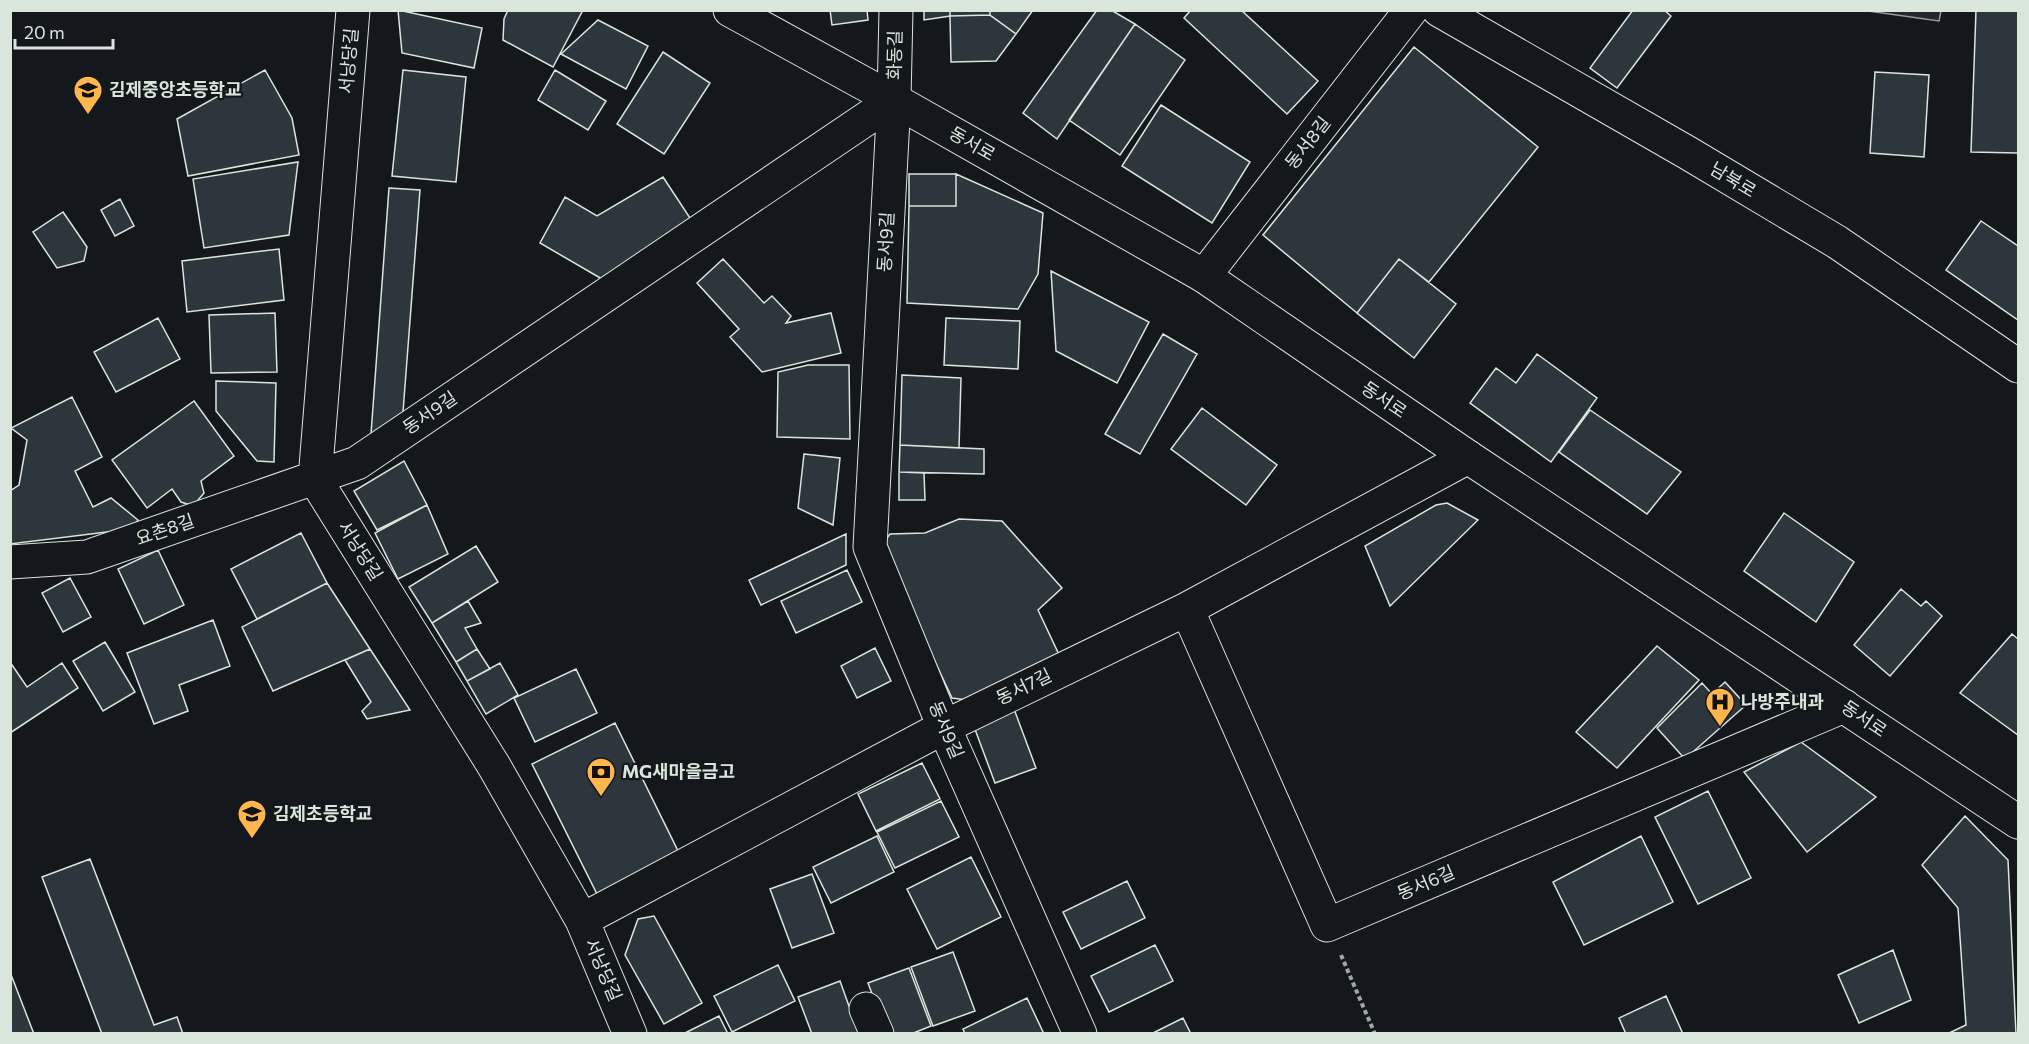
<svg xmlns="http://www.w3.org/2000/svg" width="2029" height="1044" font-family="Commissioner,'Noto Sans KR',sans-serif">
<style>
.parking{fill:#24282b;stroke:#939e99;stroke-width:1.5}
.building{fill:#2c363c;stroke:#d8e6dc;stroke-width:1.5}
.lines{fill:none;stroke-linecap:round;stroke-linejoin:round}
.minor-casing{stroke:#d8e6dc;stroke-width:35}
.major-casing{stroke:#d8e6dc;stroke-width:35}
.path{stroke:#9da8a2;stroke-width:4;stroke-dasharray:4.5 3;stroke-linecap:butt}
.minor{stroke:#14181c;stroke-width:33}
.major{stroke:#14181c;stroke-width:33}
.labels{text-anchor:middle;stroke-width:4.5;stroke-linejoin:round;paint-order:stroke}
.street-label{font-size:18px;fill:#d8e6dc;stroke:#14181c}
.poi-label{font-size:18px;font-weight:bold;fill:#d8e6dc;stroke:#14181c;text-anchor:start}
</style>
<rect width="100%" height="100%" fill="#14181c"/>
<!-- parking -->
<path class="parking" d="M1868,11h73l-2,10z"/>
<!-- building -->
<path class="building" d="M398,10l84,18 -8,40 -72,-15z
M508,10h75l-30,57 -50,-27 1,-21z
M830,10h37l1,10 -36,5z
M924,10h26v6l-26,4z
M950,10h40v5l-40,1z
M990,10h43l-17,24 -26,-19z
M1097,10h14l24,14 -78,115 -34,-26z
M1191,10h50l77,71 -31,33 -103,-96z
M1633,10h31l7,6 -54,72 -27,-20z
M1976,10h42v143l-47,-1z
M990,15l26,19 -20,27 -45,1 -1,-46z
M598,20l50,26 -22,43 -65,-35z
M1135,24l50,36 -65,95 -51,-35z
M1414,47l124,100 -109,135 -30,-23 -42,54 -94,-78z
M663,52l47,31 -46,71 -47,-30z
M265,70l27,48 7,37 -111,21 -11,-57z
M403,70l63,7 -10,105 -64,-6z
M555,70l51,31 -18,29 -50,-30z
M1875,72l54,3 -5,82 -54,-4z
M1161,105l89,57 -38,61 -90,-57z
M298,162l-9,73 -85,13 -11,-69z
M909,174h47v32h-47z
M956,174l87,39 -5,61 -20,35 -111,-6 2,-97h47z
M663,177l29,44 -90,58 -62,-36 25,-46 32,19z
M389,188l31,2 -17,222 -32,22z
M120,199l14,27 -19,10 -14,-26z
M63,212l24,35 -3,14 -27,7 -24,-36z
M1981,221l37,25v74l-72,-50z
M279,249l5,51 -97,12 -5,-51z
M723,259l41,44 8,-7 19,20 -5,7 45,-10 10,40 -79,19 -32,-35 9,-8 -42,-46z
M1399,259l57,45 -42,54 -57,-45z
M1051,271l98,51 -32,61 -61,-32z
M275,313l2,59 -66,1 -2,-58z
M158,318l22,41 -64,33 -22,-40z
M946,318l74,3 -2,48 -74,-4z
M1163,334l34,20 -57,100 -35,-20z
M1537,354l60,44 -46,64 -81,-59 26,-35 20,15z
M808,365h41l1,74 -73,-2 1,-65z
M902,375l59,3 -2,70 -59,-3z
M216,381l60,2 -2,79 -17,-1 -41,-50z
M72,397l30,60 -27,14 18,36 18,-9 27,22 -7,9 -121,15v-53l9,-6 8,-45 -16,-12z
M194,401l40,55 -33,25 3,12 -11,13 -12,-4 -9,-13 -25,19 -35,-48z
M1202,408l75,57 -31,40 -75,-56z
M1590,410l91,62 -34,42 -88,-62z
M900,445l84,4v25l-85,-2z
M804,454l36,4 -7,67 -35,-17z
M404,461l23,44 -50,25 -23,-39z
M899,472l25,1 1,27h-26z
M1447,503l31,17 -88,86 -25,-60 71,-41z
M427,505l21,49 -50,25 -23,-46z
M1784,513l70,49 -38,60 -72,-51z
M959,519l43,2 60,67 -24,22 24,51 -87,40 -23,-3 -71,-152 9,-12 35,-1z
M301,533l26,50 -70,36 -26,-50z
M846,534v31l-85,40 -12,-25z
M476,546l22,36 -66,41 -23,-36z
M158,550l26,55 -40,19 -26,-55z
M847,570l15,32 -66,31 -15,-32z
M70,578l21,39 -28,15 -21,-39z
M327,583l43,66 -97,42 -31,-64z
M1901,589l20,17 5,-5 16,15 -52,60 -36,-31z
M468,601l13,22 -16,5 12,21 -21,13 -24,-39z
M213,620l17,46 -51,19 9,26 -34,13 -27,-71z
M2012,634l6,5v96l-58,-42z
M105,642l30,50 -32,19 -30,-50z
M1657,646l42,34 -82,88 -41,-36z
M875,648l16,33 -34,17 -16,-32z
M370,649l40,61 -43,9 -5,-8 9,-9 -26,-42z
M477,649l13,20 -23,12 -11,-19z
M10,662l17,25 35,-24 16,25 -68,45z
M500,663l18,32 -32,19 -19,-33z
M576,669l21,44 -62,29 -21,-44z
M1725,682l21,23 -61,54 -28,-31 45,-45 10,11z
M1014,709l22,59 -41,15 -22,-59z
M615,723l66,134 -82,41 -67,-134z
M1801,742l75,55 -69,55 -63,-80z
M922,763l18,36 -64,32 -18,-37z
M1708,791l43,87 -53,26 -43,-87z
M941,801l18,36 -64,31 -18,-36z
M1965,816l43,44 8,174h-69l19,-9 -8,-117 -36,-43z
M877,836l17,36 -63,31 -18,-36z
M1641,836l32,66 -89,43 -31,-63z
M971,857l30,60 -64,32 -30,-60z
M90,859l64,166 23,-8 6,17h-81l-60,-157z
M812,874l22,59 -42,15 -22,-59z
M1127,881l18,37 -64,31 -18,-37z
M654,916l48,87 -38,21 -39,-69 13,-36z
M1155,945l18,36 -64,31 -18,-36z
M1893,950l18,50 -52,23 -21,-48z
M953,952l22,59 -42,15 -22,-59z
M778,965l17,36 -63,31 -18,-36z
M909,968l22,58 -20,8h-24l-19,-51z
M10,972l24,62h-24z
M840,981l19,53h-47l-14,-37z
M1666,996l17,38h-57l-7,-16z
M1027,998l17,36h-79l-2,-5z
M719,1016l9,18h-45z
M1183,1018l8,16h-40z"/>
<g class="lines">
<!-- minor casing -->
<g class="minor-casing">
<path id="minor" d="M353,10l-38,469 179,287 88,154 48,114
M896,10l-2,90 -24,447 74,180 136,307
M1439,10l249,143 149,89 181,124
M1204,276l207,-266
M10,562l77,-5 270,-94 537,-363
M1187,609l140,316 517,-219
M582,920l362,-193 243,-118 281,-152
M866,1009l11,25"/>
</g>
<!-- major casing -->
<g class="major-casing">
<path id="major" d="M730,10l164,90 310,176 264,181 550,365"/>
</g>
<!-- path -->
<path class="path" d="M1341,955l34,79"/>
<!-- minor -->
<use href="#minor" class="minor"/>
<!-- major -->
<use href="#major" class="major"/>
</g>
<!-- icons -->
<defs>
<g id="school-pin" transform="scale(1.5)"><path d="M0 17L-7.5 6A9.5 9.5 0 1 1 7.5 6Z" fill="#ffb74d" stroke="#14181c"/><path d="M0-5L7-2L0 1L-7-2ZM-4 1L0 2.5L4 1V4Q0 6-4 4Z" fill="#111"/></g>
<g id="hospital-pin" transform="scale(1.5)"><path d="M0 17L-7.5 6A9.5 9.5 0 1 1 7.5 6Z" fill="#ffb74d" stroke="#14181c"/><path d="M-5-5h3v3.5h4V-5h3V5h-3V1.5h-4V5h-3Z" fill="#111"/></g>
<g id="bank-pin" transform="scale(1.5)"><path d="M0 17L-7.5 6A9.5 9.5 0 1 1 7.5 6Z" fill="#ffb74d" stroke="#14181c"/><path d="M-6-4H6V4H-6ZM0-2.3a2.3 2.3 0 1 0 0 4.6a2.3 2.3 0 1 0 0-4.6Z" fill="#111"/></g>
</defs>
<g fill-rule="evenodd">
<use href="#school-pin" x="88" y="90"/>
<use href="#hospital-pin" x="1720" y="702"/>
<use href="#bank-pin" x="601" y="772"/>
<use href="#school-pin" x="252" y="814"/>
</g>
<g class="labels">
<!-- street labels -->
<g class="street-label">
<text transform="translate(895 55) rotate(-89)" y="6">화동길</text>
<text transform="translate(349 61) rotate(-85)" y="6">서낭당길</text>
<text transform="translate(1308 143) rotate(-52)" y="6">동서8길</text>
<text transform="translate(972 144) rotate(30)" y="6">동서로</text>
<text transform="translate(1733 180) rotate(31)" y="6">남북로</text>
<text transform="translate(886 242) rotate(-87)" y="6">동서9길</text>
<text transform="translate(1384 400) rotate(34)" y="6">동서로</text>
<text transform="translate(430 413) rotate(-34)" y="6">동서9길</text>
<text transform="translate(165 530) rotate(-19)" y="6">요촌8길</text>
<text transform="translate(360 551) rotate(58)" y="6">서낭당길</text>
<text transform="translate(1024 687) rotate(-26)" y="6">동서7길</text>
<text transform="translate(1864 719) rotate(34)" y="6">동서로</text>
<text transform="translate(946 730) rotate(67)" y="6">동서9길</text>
<text transform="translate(1426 883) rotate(-23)" y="6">동서6길</text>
<text transform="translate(603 970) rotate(67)" y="6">서낭당길</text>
</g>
<!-- poi labels -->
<g class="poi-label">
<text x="109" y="96">김제중앙초등학교</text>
<text x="1741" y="708">나방주내과</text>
<text x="622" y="778">MG새마을금고</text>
<text x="273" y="820">김제초등학교</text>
</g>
</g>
<!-- border -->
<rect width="2029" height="1044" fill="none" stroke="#d8e6dc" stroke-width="24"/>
<!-- scale -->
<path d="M15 39v9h98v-9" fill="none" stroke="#d8e6dc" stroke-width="3"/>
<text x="24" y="39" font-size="18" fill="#d8e6dc" stroke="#14181c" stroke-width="4.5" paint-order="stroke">20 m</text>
</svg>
